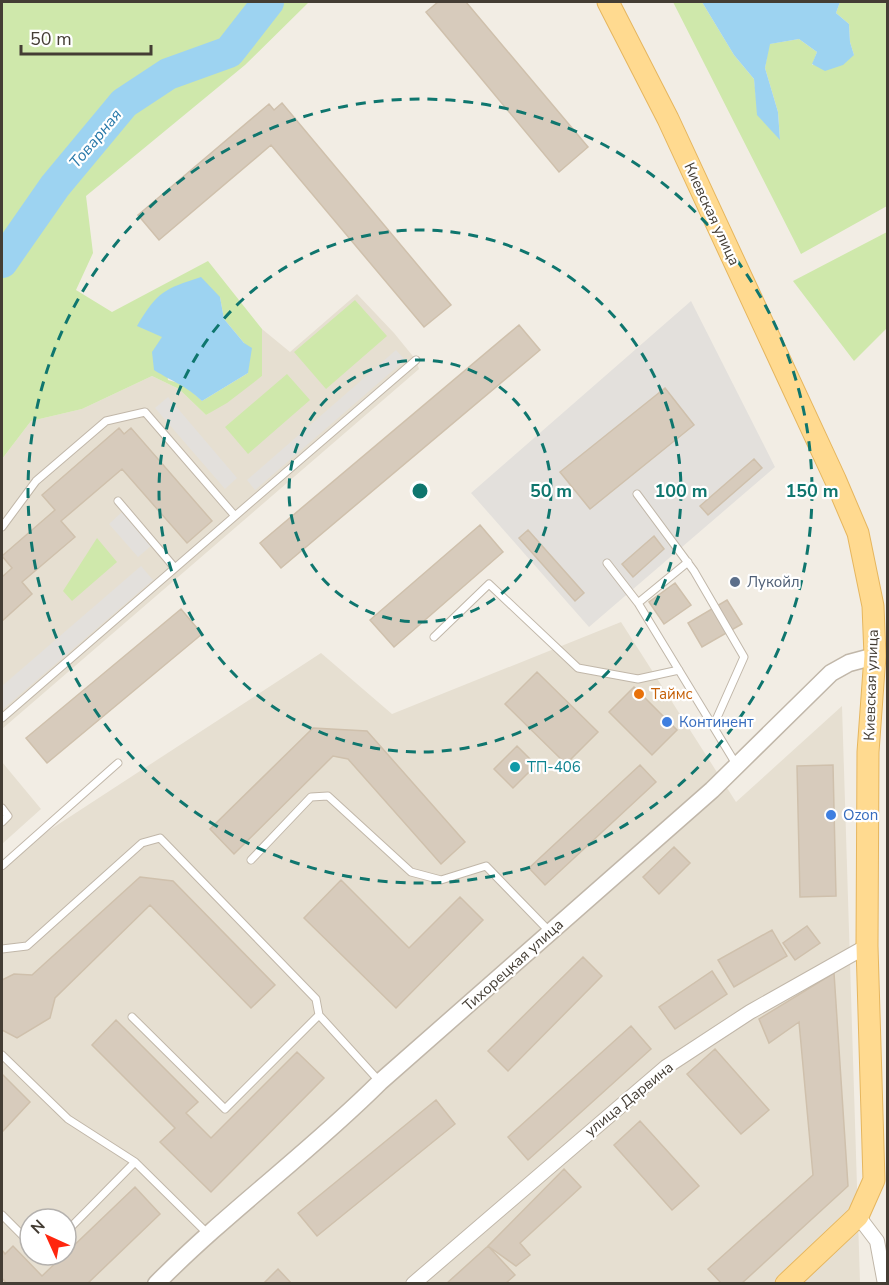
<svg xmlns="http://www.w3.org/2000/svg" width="889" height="1285" font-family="'Nunito Sans',sans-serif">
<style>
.residential{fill:#e6dfd1;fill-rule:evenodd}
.green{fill:#cfe8ab;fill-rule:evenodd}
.parking{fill:#e3e0dc}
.water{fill:#9dd3f1}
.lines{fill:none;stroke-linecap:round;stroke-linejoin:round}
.river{stroke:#9dd3f1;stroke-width:32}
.building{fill:#d7cbbc;stroke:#cfc0ac;stroke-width:1.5}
.service-casing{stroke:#c1b7a9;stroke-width:9}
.minor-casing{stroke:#c1b7a9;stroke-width:16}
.tertiary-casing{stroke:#c1b7a9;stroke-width:19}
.primary-casing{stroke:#e6b65e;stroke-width:23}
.service{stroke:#fff;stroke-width:7}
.minor{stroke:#fff;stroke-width:14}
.tertiary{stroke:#fff;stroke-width:16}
.primary{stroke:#ffda90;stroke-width:21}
.ring{fill:none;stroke:#0f766e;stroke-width:3;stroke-dasharray:10 8}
.service-dot{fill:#5c6f8a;stroke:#fff;stroke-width:2}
.food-dot{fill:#e8710a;stroke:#fff;stroke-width:2}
.shop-dot{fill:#3f7fe0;stroke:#fff;stroke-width:2}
.culture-dot{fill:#0f9aa8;stroke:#fff;stroke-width:2}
.labels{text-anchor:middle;stroke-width:4.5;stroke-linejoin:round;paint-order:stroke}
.street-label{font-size:15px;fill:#443d34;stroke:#fff}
.service-label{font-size:15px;fill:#4e5e75;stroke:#fff;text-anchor:start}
.food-label{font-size:15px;fill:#c56008;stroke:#fff;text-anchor:start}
.shop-label{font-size:15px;fill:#366cbe;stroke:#fff;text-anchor:start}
.culture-label{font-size:15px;fill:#0d838f;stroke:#fff;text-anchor:start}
.water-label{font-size:16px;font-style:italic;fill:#2a7aaa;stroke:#fff}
.centre{fill:#0f766e;stroke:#fff;stroke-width:3}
.ring-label{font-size:18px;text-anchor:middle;font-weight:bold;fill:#0f766e;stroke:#fff;stroke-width:4.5;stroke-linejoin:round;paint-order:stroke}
</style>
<rect width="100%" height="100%" fill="#f2ede4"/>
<!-- residential -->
<path class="residential" d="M357,294l37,39 22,27 3,9 -417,360v-270l29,-38 51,-12 70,-33 27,13 27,26 56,-39v-47l28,23z
M621,622l115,180 106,-96 18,577 -858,1v-423l319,-208 71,61zM30,1219h36v36h-36z
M2,762l39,47 -39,35z"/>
<!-- green -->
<path class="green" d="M2,2h307l-64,63 -159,131 7,57 -17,37 36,22 96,-51 54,68v47l-35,27 -21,12 -27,-26 -27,-13 -70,33 -51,12 -29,38zM220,297l4,22 20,24 4,30 -46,28 -17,-16 -17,-5 -6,-43z
M673,2h29l32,53 20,24 4,36 22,24 -2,-27 -13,-44 4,-24 30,-5 18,13 -5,13 42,-10 -4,-13 -1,-18 -13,-11 4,-11h47v204l-86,48z
M887,232v96l-33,33 -61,-80z
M355,300l32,36 -61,53 -32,-37z
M287,374l23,26 -62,54 -23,-27z
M97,538l20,24 -45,39 -9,-10z"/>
<!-- parking -->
<path class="parking" d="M691,301l84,166 -186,160 -118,-134z
M396,350l9,10 -150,130 -8,-10z
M168,397l69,81 -12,11 -70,-81z
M122,512l29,34 -13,11 -29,-33z
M141,566l12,14 -151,130v-24z"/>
<!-- water -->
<path class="water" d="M702,2h138l-4,11 13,11 1,18 4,13 -11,10 -18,6 -13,-7 5,-12 -18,-13 -29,5 -5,24 13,44 2,28 -23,-25 -3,-36 -20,-24z
M201,277l19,20 4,22 20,24 8,5 -4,25 -46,28c-17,-16 -29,-19 -48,-31l-2,-18 10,-15 -25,-11c20,-34 27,-37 64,-49z"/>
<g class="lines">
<!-- river -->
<path class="river" d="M2,262l53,-76 69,-83 44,-29 61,-22 39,-50"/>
</g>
<!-- building -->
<path class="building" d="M438,2h28l122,145 -29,25 -133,-160z
M282,103l169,202 -27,22 -153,-182 -112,95 -21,-25 131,-111 5,6z
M519,325l21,25 -259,218 -21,-25z
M665,388l29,37 -104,84 -30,-37z
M119,428l5,6 7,-6 81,93 -25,22 -65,-74 -61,52 14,16 -53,45 10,12 -30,27v-44l10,-9 -10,-12 53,-46 -13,-15z
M754,459l8,9 -54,47 -8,-9z
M480,525l23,27 -109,95 -24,-27z
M528,530l56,63 -9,8 -56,-63z
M654,536l10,13 -31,28 -11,-13z
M675,583l16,22 -27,19 -15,-22z
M727,600l15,24 -40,23 -14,-24z
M181,609l21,25 -155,129 -21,-25z
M537,672l61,60 -32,32 -61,-60z
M634,687l43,43 -25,25 -43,-43z
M313,728l54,3 98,111 -24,22 -93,-105 -15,-3 -99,98 -24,-25z
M517,746l19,19 -23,23 -19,-19z
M640,765l16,17 -111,103 -16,-17z
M833,765l3,131 -36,1 -3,-131z
M674,847l16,16 -31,31 -16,-17z
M140,877l33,4 102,104 -24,23 -101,-103 -95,93 -5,20 -33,20 -15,-8v-50l12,-6 18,1z
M341,880l68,68 51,-51 23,23 -87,88 -92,-90z
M807,926l13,17 -25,17 -12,-17z
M772,930l15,26 -53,31 -16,-27z
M583,957l19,19 -94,95 -20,-20z
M712,971l15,23 -52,35 -16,-22z
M834,973l14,213 -107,98h-19l-14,-15 105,-94 -14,-153 -30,21 -10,-24z
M116,1020l82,82 -12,11 25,25 86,-86 27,26 -113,114 -51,-50 15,-14 -83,-83z
M631,1026l20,23 -123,111 -20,-23z
M715,1049l54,61 -28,24 -54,-60z
M2,1074l28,28 -28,30z
M436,1100l19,24 -138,112 -19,-23z
M640,1121l59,65 -27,24 -58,-65z
M564,1169l17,18 -61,56 10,12 -14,11 -28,-20z
M135,1187l25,27 -73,70h-80l-5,-6v-28l3,4 8,-8 29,30z
M488,1246l27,29 -10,9h-59z
M278,1269l14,15h-29z"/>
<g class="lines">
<!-- service casing -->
<g class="service-casing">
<path id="service" d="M637,494l57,77 50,86 -28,63 -1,8
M118,501l57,67
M2,527l34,-46 70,-60 39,-9 90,104 181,-156
M607,563l31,40 98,161
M638,603l50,-41
M434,637l55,-53 89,84 60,11 41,-9
M2,718l233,-202
M2,808l6,8 -6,6
M251,860l60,-63 17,-1 83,76 30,8 45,-14 64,66
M2,866l116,-103
M2,949l25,-3 115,-103 18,-5 156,161 3,16
M132,1017l93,92 94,-94 61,67
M2,1055l66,64 67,43
M2,1215l28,28
M66,1232l69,-70 73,72
M41,1255h2"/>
</g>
<!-- minor casing -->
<g class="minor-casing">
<path id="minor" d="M858,1216l19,25 8,43
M413,1284l253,-217 84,-55 117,-66"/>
</g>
<!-- tertiary casing -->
<g class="tertiary-casing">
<path id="tertiary" d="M156,1284c71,-72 153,-131 224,-202l332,-292 119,-117 18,-10 26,-7"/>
</g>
<!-- primary casing -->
<g class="primary-casing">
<path id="primary" d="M608,2l60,117 167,360 23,54 15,73 2,50 -7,96 -1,194 7,234 -16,36 -72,68"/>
</g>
<!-- service -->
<use href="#service" class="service"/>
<!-- minor -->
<use href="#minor" class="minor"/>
<!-- tertiary -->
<use href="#tertiary" class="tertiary"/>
<!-- primary -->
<use href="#primary" class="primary"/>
</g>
<!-- distance rings -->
<g class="ring">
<circle cx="420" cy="491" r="131"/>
<circle cx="420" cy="491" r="261"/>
<circle cx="420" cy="491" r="392"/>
</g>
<!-- markers -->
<circle class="service-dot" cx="735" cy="582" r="6"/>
<circle class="food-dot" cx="639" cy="694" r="6"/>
<g class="shop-dot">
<circle cx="667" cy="722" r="6"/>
<circle cx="831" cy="815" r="6"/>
</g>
<circle class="culture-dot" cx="515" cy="767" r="6"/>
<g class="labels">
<!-- street labels -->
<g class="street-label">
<text transform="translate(712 214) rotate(65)" y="5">Киевская улица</text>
<text transform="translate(871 685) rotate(-88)" y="5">Киевская улица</text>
<text transform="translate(513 965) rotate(-42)" y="5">Тихорецкая улица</text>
<text transform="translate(629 1099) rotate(-39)" y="5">улица Дарвина</text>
</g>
<!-- service labels -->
<g class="service-label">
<text x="747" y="587">Лукойл</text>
</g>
<!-- food labels -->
<g class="food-label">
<text x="651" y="699">Таймс</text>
</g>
<!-- shop labels -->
<g class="shop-label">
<text x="679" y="727">Континент</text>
<text x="843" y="820">Ozon</text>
</g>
<!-- culture labels -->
<g class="culture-label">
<text x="527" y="772">ТП-406</text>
</g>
<!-- water labels -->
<g class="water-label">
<text transform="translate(95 138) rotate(-50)" y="6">Товарная</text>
</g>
</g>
<circle cx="420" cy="491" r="9" class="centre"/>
<g class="ring-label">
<text x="551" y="497">50 m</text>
<text x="681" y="497">100 m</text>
<text x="812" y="497">150 m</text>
</g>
<!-- border -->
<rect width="889" height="1285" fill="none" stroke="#443d34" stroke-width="6"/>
<!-- north arrow -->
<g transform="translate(48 1237) rotate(315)"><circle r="28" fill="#ffffff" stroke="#b4b1ae" stroke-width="1.5"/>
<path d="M0-4.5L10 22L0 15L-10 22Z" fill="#ff260e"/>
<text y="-9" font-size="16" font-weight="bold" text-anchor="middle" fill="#443d34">N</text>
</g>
<!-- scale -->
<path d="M21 45v9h130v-9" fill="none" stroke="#443d34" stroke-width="3"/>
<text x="30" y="45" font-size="18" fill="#443d34" stroke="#ffffff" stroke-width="4.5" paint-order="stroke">50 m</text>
</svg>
